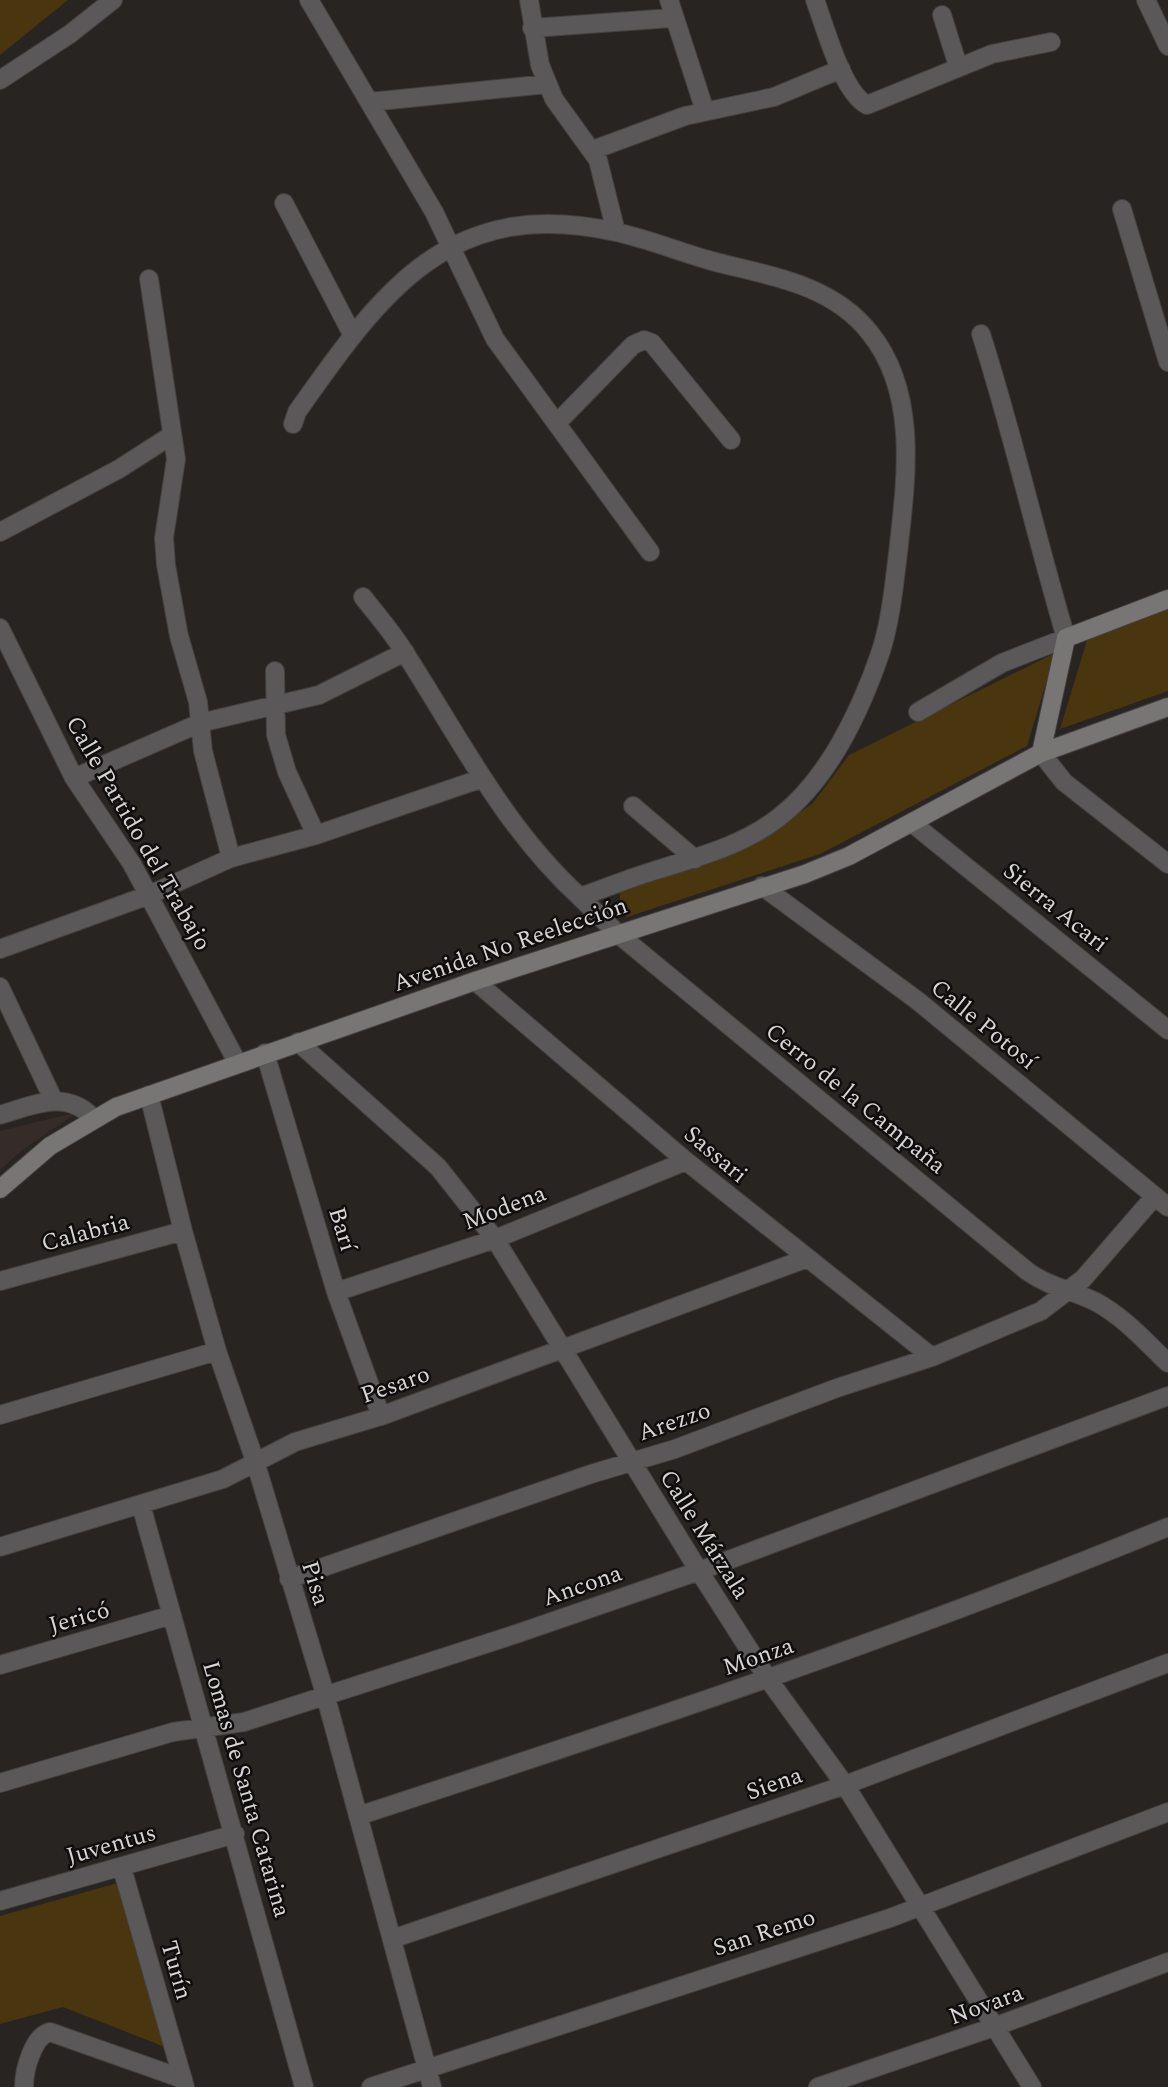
<svg xmlns="http://www.w3.org/2000/svg" width="1168" height="2087" font-family="Spectral,serif">
<style>
.built{fill:#352b28}
.green{fill:#49360f}
.lines{fill:none;stroke-linecap:round;stroke-linejoin:round}
.street-casing{stroke:#44403e;stroke-width:20}
.secondary-casing{stroke:#44403e;stroke-width:20}
.street{stroke:#5a5858;stroke-width:18}
.secondary{stroke:#787575;stroke-width:18}
.labels{text-anchor:middle;stroke-width:5;stroke-linejoin:round;paint-order:stroke}
.street-label{font-size:24px;fill:#d7d4d4;stroke:#0f0d0d}
</style>
<rect width="100%" height="100%" fill="#282422"/>
<!-- built -->
<path class="built" d="M78,1112l-57,39 -21,19v-39z"/>
<!-- green -->
<path class="green" d="M0,0h68l-68,55z
M1168,609v82l-108,38 28,-92z
M1055,653l-28,93 -207,108 -193,63 -7,-7v-17l9,-9 130,-43 54,-38 36,-48z
M121,1882l49,167 -107,-42 -63,17v-108z"/>
<g class="lines">
<!-- street casing -->
<g class="street-casing">
<path id="street" d="M309,0l125,212 61,127 155,213
M529,0l11,65 14,34 44,61 18,72
M669,0l36,111
M815,0c10,26 27,92 52,105l125,-51 59,-12
M1146,0l22,46
M942,15l16,51
M532,28l140,-10
M0,80l70,-46 43,-34
M370,102l177,-18
M593,150l92,-34 89,-19 67,-28
M284,203l68,131
M1122,209l46,153
M149,279l27,180 -12,79 2,27 13,71 19,66 5,49 28,107
M557,423l76,-78 11,-5 8,3 79,97
M293,424l4,-12c85,-121 153,-217 319,-180 32,7 64,20 96,29 56,15 119,22 158,72 49,61 36,147 28,220 -4,32 -7,66 -17,98 -20,59 -53,129 -103,167 -39,30 -85,40 -131,55 -22,7 -44,16 -67,24l38,37 409,337c22,16 45,19 69,31 28,15 50,40 72,61
M0,532l119,-63 53,-34
M363,597c14,18 30,36 42,56 54,84 100,176 175,244
M0,628l74,150 58,86 105,198
M275,671l1,64 11,37 29,63
M918,712l84,-49 64,-25c-30,-101 -53,-204 -85,-304
M1041,753l23,29 104,82
M74,778l126,-55 119,-28 86,-43
M633,806l62,53
M912,823l256,207
M762,886l156,115 250,206
M0,949l149,-54 82,-37 85,-23 167,-57
M475,981l211,180 246,196
M0,987l54,114
M298,1042l140,125 57,72 204,332 69,108 77,106 187,302
M265,1053l71,239 45,124
M149,1095l34,136 34,120 38,110 70,233 107,393
M0,1115c33,-10 67,-26 93,3
M0,1281l183,-50
M336,1292l159,-53 191,-78
M0,1415l217,-64
M141,1505l163,582
M0,1547l223,-68 72,-37 86,-26 424,-157
M289,1579l302,-105 84,-25 162,-61 95,-31 109,-46 42,-32 72,-83
M0,1665l172,-50
M0,1783l173,-51 71,-10 272,-88 183,-63 469,-175
M358,1816c272,-89 545,-180 810,-289
M122,1868l63,219
M0,1901l235,-67
M392,1939l453,-154 323,-122
M24,2087c0,-17 9,-51 26,-55l133,47
M371,2087l519,-169 278,-106
M818,2087l176,-60 174,-65"/>
</g>
<!-- secondary casing -->
<g class="secondary-casing">
<path id="secondary" d="M1041,753l25,-115 102,-39
M0,1189l50,-43 66,-39 359,-126 330,-107 44,-18 192,-103 127,-46"/>
</g>
<!-- street -->
<use href="#street" class="street"/>
<!-- secondary -->
<use href="#secondary" class="secondary"/>
</g>
<g class="labels">
<!-- street labels -->
<g class="street-label">
<text transform="translate(139 833) rotate(60)" y="8">Calle Partido del Trabajo</text>
<text transform="translate(1056 907) rotate(39)" y="8">Sierra Acari</text>
<text transform="translate(510 944) rotate(-19)" y="8">Avenida No Reelección</text>
<text transform="translate(984 1024) rotate(39)" y="8">Calle Potosí</text>
<text transform="translate(856 1098) rotate(39)" y="8">Cerro de la Campaña</text>
<text transform="translate(716 1154) rotate(40)" y="8">Sassari</text>
<text transform="translate(504 1207) rotate(-21)" y="8">Modena</text>
<text transform="translate(343 1229) rotate(73)" y="8">Barí</text>
<text transform="translate(85 1232) rotate(-15)" y="8">Calabria</text>
<text transform="translate(395 1384) rotate(-19)" y="8">Pesaro</text>
<text transform="translate(674 1421) rotate(-19)" y="8">Arezzo</text>
<text transform="translate(705 1534) rotate(58)" y="8">Calle Márzala</text>
<text transform="translate(316 1583) rotate(73)" y="8">Pisa</text>
<text transform="translate(582 1585) rotate(-19)" y="8">Ancona</text>
<text transform="translate(79 1617) rotate(-16)" y="8">Jericó</text>
<text transform="translate(758 1656) rotate(-19)" y="8">Monza</text>
<text transform="translate(774 1783) rotate(-19)" y="8">Siena</text>
<text transform="translate(247 1789) rotate(74)" y="8">Lomas de Santa Catarina</text>
<text transform="translate(111 1844) rotate(-16)" y="8">Juventus</text>
<text transform="translate(764 1932) rotate(-18)" y="8">San Remo</text>
<text transform="translate(177 1970) rotate(74)" y="8">Turín</text>
<text transform="translate(986 2004) rotate(-20)" y="8">Novara</text>
</g>
</g>
</svg>
